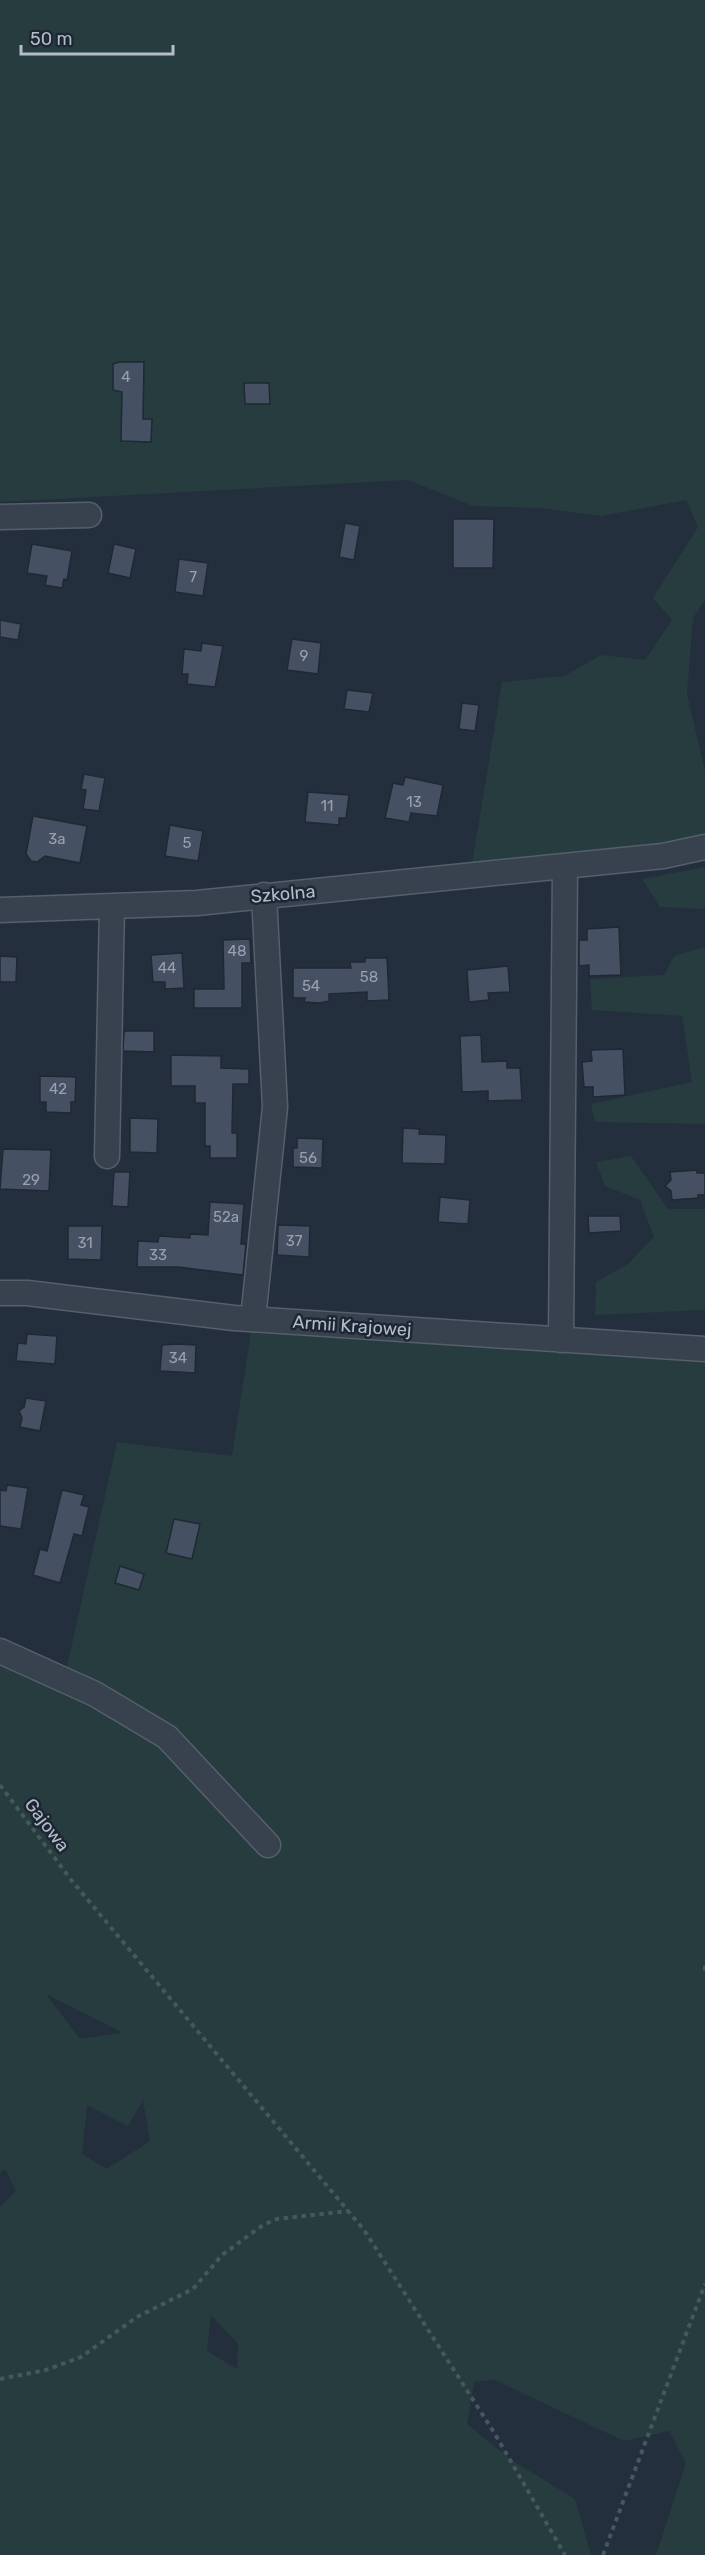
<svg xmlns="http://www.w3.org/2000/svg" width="705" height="2555" font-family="Rubik,sans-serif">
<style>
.green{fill:#263c3f;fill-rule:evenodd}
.building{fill:#455162;stroke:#1f2835;stroke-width:1.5}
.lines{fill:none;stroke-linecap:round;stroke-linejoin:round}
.minor-casing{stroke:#565f6c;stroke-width:27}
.path{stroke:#44595c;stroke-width:4;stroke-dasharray:4.5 4.5;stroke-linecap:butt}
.minor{stroke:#38414e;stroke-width:24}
.labels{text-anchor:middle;stroke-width:5;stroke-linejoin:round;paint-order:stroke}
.number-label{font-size:15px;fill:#98a1af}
.street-label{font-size:18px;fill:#b4bcc9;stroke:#1d2633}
</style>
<rect width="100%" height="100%" fill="#242f3e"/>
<!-- green -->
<path class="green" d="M0,0h705v600l-12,18 -6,76 18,77v76l-235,29 32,-194 62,-6 37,-21 44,5 27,-40 -19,-22 45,-71 -12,-27 -85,16 -61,-8 -67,-2 -65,-26 -408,22z
M705,867v42l-45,-2 -18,-28z
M705,947v177l-110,-2 -4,-18 101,-22 -10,-66 -90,-6 -2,-31 74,-4 10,-19z
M631,1156l37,53h37v101l-110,5 1,-33 32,-18 26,-27 -14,-37 -35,-14 -9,-24z
M253,1319l452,30v1206h-49l30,-92 -17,-32 -45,10 -129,-61 -21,2 -7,42 43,35 65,40 16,56h-591v-348l16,-16 -11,-22 -5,4v-522l64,29 53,-238 115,14zM46,1994l75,38v1l-41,6zM143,2100l7,41 -43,28 -25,-15 5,-49 41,21zM211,2315l27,29 -1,25 -30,-18z"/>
<!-- building -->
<path class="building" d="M119,362h25l-1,57h9l-1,23 -30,-1 1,-49 -9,-2v-26z
M244,383h25l1,21h-25z
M453,519h41l-1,49h-40z
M345,523l15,3 -6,34 -15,-3z
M32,544l40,7 -5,29 -3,-1 -2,9 -17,-3 2,-9 -20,-3z
M114,544l22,5 -6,29 -22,-5z
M179,559l29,4 -5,33 -28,-4z
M0,620l21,4 -3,16 -18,-3z
M292,639l29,4 -3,31 -31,-4z
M202,643l21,3 -8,41 -28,-3 1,-10h-6l2,-25 17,2z
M347,690l26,3 -4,19 -25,-3z
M462,703l17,2 -4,26 -16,-2z
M84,774l21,4 -6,33 -16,-2 3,-19 -5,-1z
M405,777l38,8 -6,31 -26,-3 -2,9 -24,-4 8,-35 10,2z
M308,792l41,3 -3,23h-7v7l-34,-3z
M33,816l54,10 -7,37 -35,-7 -8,6 -6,-1 -5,-7z
M170,825l33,6 -5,30 -33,-5z
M619,927l2,48 -32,1v-11l-10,1v-26h8v-11z
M250,939l1,24h-9v45h-48v-19h30l-1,-49z
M182,953l2,35 -19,1v-7h-12l-2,-27z
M0,956l17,1 -1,25h-16z
M365,958h22l2,42 -22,1v-9l-38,2v7l-9,2 -16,-1 1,-4h-12v-30h58l-1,-6h15z
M508,966l2,26 -22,1 1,7 -20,2 -2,-32z
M124,1031h30v21l-31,-1z
M481,1035l1,27 25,-1v7h13l2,32 -34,1v-10l-26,1 -2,-56z
M623,1049l2,46 -32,2v-10h-9l-2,-25 10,-1 -1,-11z
M171,1055l50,1v12l28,1v15h-16l-1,49h5v25h-27v-12h-5v-43h-10v-17h-24z
M40,1076l36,1 -1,25h-4v11l-25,-1v-10h-6z
M130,1118l28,1 -1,34 -27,-1z
M403,1128l17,1 -1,5 27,1 -1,29 -43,-1z
M297,1138l26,1 -1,29 -29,-1v-19h4z
M3,1149l48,1 -2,41 -49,-2z
M697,1170v3h8v22h-7v3l-26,2 -1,-9 -6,-5 6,-6 -1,-8z
M114,1172h16l-2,35 -16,-1z
M440,1197l30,3 -2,24 -30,-2z
M210,1202l34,2 -3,40h5l-3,31 -65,-8h-41l1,-26 20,1 1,-6 31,2v-4l18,1z
M588,1216h32l1,15 -32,2z
M278,1225l32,1 -1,31 -32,-2z
M68,1226h34l-1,34 -33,-1z
M27,1334l30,2 -2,28 -39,-3 2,-18 8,1z
M177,1344l19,1 -1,28 -35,-2 2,-26z
M26,1398l20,3 -6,30 -20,-4 2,-9 -3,-7 5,-4z
M7,1485l21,3 -7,41 -21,-3v-36l6,1z
M62,1490l22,5 -3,10 8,2 -7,29 -8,-2 -14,49 -27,-8 7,-26 7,2z
M174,1519l26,5 -8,35 -26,-6z
M120,1566l24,8 -5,16 -24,-7z"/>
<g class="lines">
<!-- minor casing -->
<g class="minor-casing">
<path id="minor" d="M0,517l89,-2
M0,910l197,-7 466,-47 42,-9
M107,1156l5,-249
M0,1293h27l207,25 471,31
M253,1319l22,-212 -11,-212
M561,1340l4,-474
M0,1651l95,43 72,43 101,108"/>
</g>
<!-- path -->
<path class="path" d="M0,1785l72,96 292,349 131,204 70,121
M705,1966v7
M0,2379l46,-9 35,-13 56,-40 56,-28 29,-34 41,-30 14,-6 71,-8
M603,2555l102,-271"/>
<!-- minor -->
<use href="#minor" class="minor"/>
</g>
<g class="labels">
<!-- number labels -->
<g class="number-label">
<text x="126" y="382">4</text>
<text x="193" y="582">7</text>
<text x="304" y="661">9</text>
<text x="414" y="807">13</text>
<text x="327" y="811">11</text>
<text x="57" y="844">3a</text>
<text x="187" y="848">5</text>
<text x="237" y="956">48</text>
<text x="167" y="973">44</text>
<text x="369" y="982">58</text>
<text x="311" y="991">54</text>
<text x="58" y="1094">42</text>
<text x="308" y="1163">56</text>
<text x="31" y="1185">29</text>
<text x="226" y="1222">52a</text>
<text x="294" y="1246">37</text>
<text x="85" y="1248">31</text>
<text x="158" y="1260">33</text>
<text x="178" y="1363">34</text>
</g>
<!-- street labels -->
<g class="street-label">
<text transform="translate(283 894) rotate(-5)" y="6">Szkolna</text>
<text transform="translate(352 1326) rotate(4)" y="6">Armii Krajowej</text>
<text transform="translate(47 1825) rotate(53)" y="6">Gajowa</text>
</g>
</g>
<!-- scale -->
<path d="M21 45v9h152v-9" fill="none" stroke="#b4bcc9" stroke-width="3"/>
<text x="30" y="45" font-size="18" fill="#b4bcc9" stroke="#1d2633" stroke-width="4.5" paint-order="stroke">50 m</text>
</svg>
